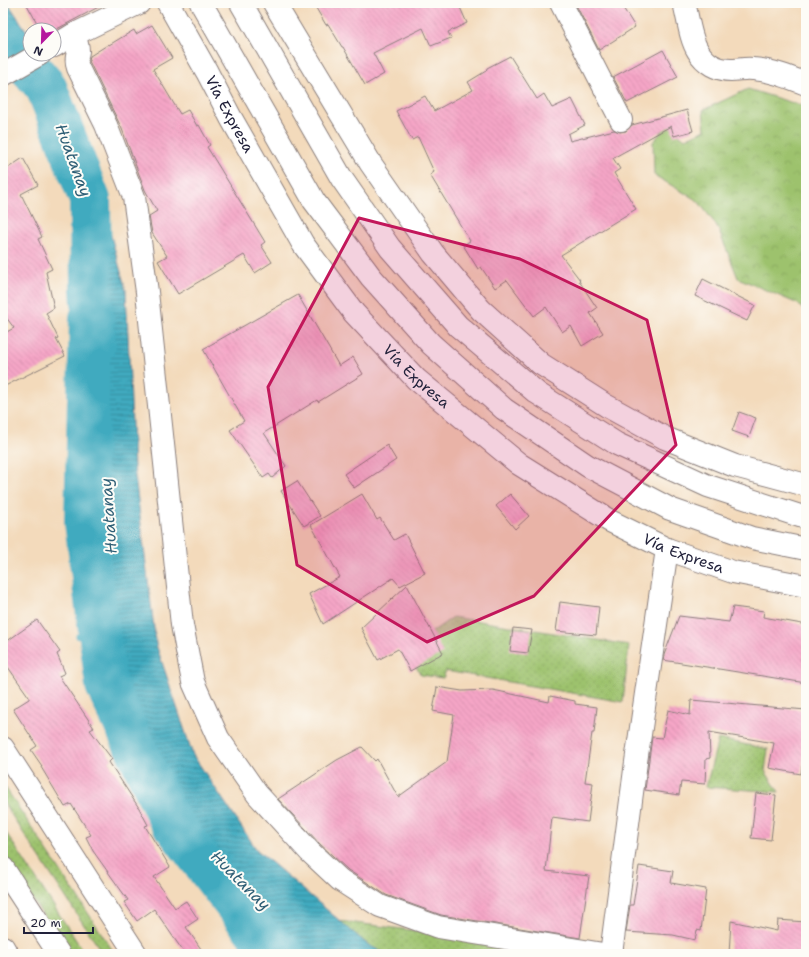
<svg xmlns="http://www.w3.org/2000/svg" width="809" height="957" font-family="'Shantell Sans',sans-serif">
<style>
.grass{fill:url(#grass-dots);stroke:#607254}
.park{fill:url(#park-crowns);stroke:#607254}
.water{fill:url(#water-rules);stroke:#30667d}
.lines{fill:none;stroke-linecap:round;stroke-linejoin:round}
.stream{stroke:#3faabf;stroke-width:7}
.river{stroke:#3faabf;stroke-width:42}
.building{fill:url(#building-back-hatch)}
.minor-casing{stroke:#8a7e7b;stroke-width:24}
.major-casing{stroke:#8a7e7b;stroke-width:24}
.highway-casing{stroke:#8a7e7b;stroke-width:24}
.minor{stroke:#fff;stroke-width:22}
.major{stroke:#fff;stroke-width:22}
.highway{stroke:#fff;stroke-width:22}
.marked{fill:#c2185b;fill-opacity:0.2;stroke:#c2185b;stroke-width:3;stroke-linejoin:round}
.labels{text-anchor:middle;stroke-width:4;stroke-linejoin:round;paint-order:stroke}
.street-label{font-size:15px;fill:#22223b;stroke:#fdfcf7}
.water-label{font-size:16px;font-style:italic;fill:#2f5f76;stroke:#fdfcf7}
</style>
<defs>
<pattern id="grass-dots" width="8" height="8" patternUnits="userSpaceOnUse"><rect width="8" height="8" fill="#9dc26d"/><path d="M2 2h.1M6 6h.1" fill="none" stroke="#87a65f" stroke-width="1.8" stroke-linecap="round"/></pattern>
<pattern id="park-crowns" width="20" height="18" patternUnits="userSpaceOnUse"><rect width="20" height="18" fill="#9dc26d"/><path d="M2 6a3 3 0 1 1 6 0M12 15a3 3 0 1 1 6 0" fill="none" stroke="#87a65f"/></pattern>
<pattern id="water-rules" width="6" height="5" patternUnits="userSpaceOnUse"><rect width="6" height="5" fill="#3faabf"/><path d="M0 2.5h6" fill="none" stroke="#348a9c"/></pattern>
<pattern id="building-back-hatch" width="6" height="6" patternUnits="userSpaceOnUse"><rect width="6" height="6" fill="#f5a5c6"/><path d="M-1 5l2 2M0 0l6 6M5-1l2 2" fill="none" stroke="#d28eab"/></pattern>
</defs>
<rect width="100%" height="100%" fill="#fdfcf7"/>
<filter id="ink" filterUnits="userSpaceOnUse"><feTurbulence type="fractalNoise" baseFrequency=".025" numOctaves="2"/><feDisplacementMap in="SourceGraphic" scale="8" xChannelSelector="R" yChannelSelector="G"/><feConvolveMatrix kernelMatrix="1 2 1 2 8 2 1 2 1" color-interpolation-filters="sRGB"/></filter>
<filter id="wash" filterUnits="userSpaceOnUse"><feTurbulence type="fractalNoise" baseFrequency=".012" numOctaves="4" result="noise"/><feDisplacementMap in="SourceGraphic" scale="16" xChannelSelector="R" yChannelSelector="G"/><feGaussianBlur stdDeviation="0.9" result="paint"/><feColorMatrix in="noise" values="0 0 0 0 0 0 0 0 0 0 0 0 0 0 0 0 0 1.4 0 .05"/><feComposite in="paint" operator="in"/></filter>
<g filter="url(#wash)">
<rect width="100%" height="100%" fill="#f3dabb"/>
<!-- grass -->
<path class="grass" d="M453,617l176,28 -6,57 -177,-31 -3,7 -22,-3 -15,-25z
M718,739l50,10 -3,22 14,21 -73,-5z
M3,784l112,170h-12l-100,-152z
M3,828l82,126h-16l-66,-99z
M339,921l262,33h-216l-18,-10z"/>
<!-- park -->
<path class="park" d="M748,89l58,18v206l-8,-9 -60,-26 -21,-52 -19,-25 -44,-26 -1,-33 14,-17 18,14 20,-9 -2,-20z"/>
<!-- water -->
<path class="water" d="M3,3h5l22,33v18h12l33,51 51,185 8,178 22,176 37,111 64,95 110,94 18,10h-102l-23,-17 -91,-118 -63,-134 -21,-163 6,-233 -1,-89 -44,-113 -43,-50z"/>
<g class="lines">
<!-- stream -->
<path class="stream" d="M79,636l28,-9"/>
<!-- river -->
<path class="river" d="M3,37l43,50 44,113 1,89 4,55
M90,318l-5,204 21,163 63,134 91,118 23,17"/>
</g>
<g id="blocks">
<!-- building -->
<path class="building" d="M26,3h80l-51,27h-14z
M313,3h145l9,20 -19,9 3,6 -20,8 -8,-18 -50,25 11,21 -19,11 -22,-38h-1l-14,-23 -2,1z
M575,3h45l15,24 -36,23z
M152,25l20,33 -19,11 27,45 8,-4 9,16 2,-1 11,20 -3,2 58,95 -4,3 11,17 -17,11 -11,-18 -66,39 -20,-33 9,-5 -15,-23 -3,-17 8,-5 -12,-21 -23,-61 -33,-68 1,-5 19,-12v1l25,-15 2,4z
M663,50l15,27 -51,26 -14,-26z
M510,56l27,43 7,-5 8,14 20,-9 13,26 -17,9 2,7 44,-11 6,2 6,-1 6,-6 55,-15 6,21 -19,5 -3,-10 -58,32 7,11 -6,4 22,36 -75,46 19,25 -1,1 18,27 -7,5 13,20 -21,13 -11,-20 -9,6 -16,-25 -12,9 -27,-36 -12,8 -14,-21 -3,2 -15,-24 7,-4 -40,-66 4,-3 -16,-35 -6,3 -16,-29 29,-15 9,15 39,-21 -5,-8 18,-11 1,-3z
M3,158l5,10 15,-10 15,27 -17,9 21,43 -4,2 14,30 -6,3 8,36 -8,5 12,25 -2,1 9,17 -62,31v-53l11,-6 -11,-15z
M703,279l52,26 -8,16 -52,-25z
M298,295l41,71 14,-9 10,17 -45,28 -1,-2 -53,33 22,33 -14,12 -3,-4 -6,4 -33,-48 14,-9 -41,-72z
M739,412l17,6 -7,19 -17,-6z
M387,445l9,15 -42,28 -10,-14z
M297,481l23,35 -16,10 -23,-35z
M362,494l15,26 3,-2 14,22 11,-6 20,39 -25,13 -7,-8 -70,46 -14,-30 31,-17 -29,-52z
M510,494l19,22 -14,13 -19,-23z
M407,585l36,68 -33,18 -12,-22 -20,11 -17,-32z
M560,602l39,5 -3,28 -40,-4z
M733,607l31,4 -1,6 39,7v1l4,1v57l-143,-23 1,-5 15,-39 50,6z
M37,620l23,32 -3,2 8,19 -6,3 35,52 -4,2 22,29 -3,3 30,46 9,17 -3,1 25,41 -16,10 21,31 11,-7 12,18 -12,8 15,22 -7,5h-9l-31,-45 -17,12 -13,-19 4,-2 -35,-49 -7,-14 5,-2 -20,-31 -6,3 -24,-40 1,-1 -11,-16 6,-4 -24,-37 16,-10v-2l-26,-37v-16z
M513,628l19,2 -4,23 -18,-2z
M437,687l25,4 31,-1 56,12 1,-6 25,5v3l22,3 -3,26h-2l-7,49 8,1 -5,39 -36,-5 -6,54 43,5 -9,62 -139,-23 -55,-20 -38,-25 -29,-27 -41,-44 59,-39 25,-13 13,14 2,-2 21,38 49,-35 7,-47 -21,-4z
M691,700l115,10v33l-5,31 -32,-6 5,-25 -65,-11 1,26 -4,1 -1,25 -24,-2 -2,13 -34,-5 7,-53 10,1 6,-28 22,5z
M756,793l20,2 -5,45 -20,-2z
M639,866l34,5 -2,12 35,6 -5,42 -4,-1 -2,10 -22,-5 -47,-3 4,-27h3z
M778,920l28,2v32l-48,-2v2h-29l2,-33 46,10z"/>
</g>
</g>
<g filter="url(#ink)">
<use href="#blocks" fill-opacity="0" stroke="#8a7e7b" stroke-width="1"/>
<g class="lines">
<!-- minor casing -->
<g class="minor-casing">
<path id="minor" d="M561,3l60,117
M684,3c4,14 6,36 14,48 7,12 19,19 33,19 7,0 14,-2 22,-1 18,1 36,8 53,15
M73,35c3,5 5,10 5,16 -1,7 -3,9 0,17l28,57 28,72 13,95 35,333 11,57 25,56 39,56 53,58 30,28 40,26 58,21 165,27
M3,947l4,7
M611,954l25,-192 31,-213"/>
</g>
<!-- major casing -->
<g class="major-casing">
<g id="major">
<path id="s1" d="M168,3l39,69 24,46 72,126 51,69 62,66 103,85 91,57 57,28 66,23 73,14"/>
<path d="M201,3l113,198 57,76 60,67 73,65 84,57 82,43 82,29 54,11"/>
<path d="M241,3l101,176 48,69 68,78 79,67 80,51 91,42 98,32"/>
<path d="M274,3l97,161 62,89 48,57 60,54 66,42 58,32 70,28 71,19"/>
<path d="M54,46l19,-11 66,-32"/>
<path d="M3,75l37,-21"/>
</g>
</g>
<!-- highway casing -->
<g class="highway-casing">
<path id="highway" d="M3,748l133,206
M3,868l56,86"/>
</g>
<!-- minor -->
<use href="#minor" class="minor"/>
<!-- major -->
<use href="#major" class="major"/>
<!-- highway -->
<use href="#highway" class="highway"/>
</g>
</g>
<!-- marked area -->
<path class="marked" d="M359,218l161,41 127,61 29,125 -142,151 -107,46 -130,-77 -29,-178z"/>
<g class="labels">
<!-- street labels -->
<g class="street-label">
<text dy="5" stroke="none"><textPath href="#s1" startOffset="127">Vía Expresa</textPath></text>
<text dy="5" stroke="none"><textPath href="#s1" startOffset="451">Vía Expresa</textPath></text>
<text dy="5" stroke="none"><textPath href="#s1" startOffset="774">Vía Expresa</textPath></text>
</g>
<!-- water labels -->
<g class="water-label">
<text transform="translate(74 160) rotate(70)" y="6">Huatanay</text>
<text transform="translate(108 516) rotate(-94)" y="6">Huatanay</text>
<text transform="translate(241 880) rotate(45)" y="6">Huatanay</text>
</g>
</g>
<!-- margin -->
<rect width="809" height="957" fill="none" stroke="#fdfcf7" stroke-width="16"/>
<!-- north arrow -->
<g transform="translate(42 42) rotate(203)"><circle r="19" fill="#fdfcf7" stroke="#a5a5ac"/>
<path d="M0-3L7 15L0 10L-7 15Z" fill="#b5179e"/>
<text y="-6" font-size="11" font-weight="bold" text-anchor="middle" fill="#22223b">N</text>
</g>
<!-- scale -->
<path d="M24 927v6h69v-6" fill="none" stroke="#22223b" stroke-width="2"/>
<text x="30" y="927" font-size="12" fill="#22223b" stroke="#fdfcf7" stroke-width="3" paint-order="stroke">20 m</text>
</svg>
